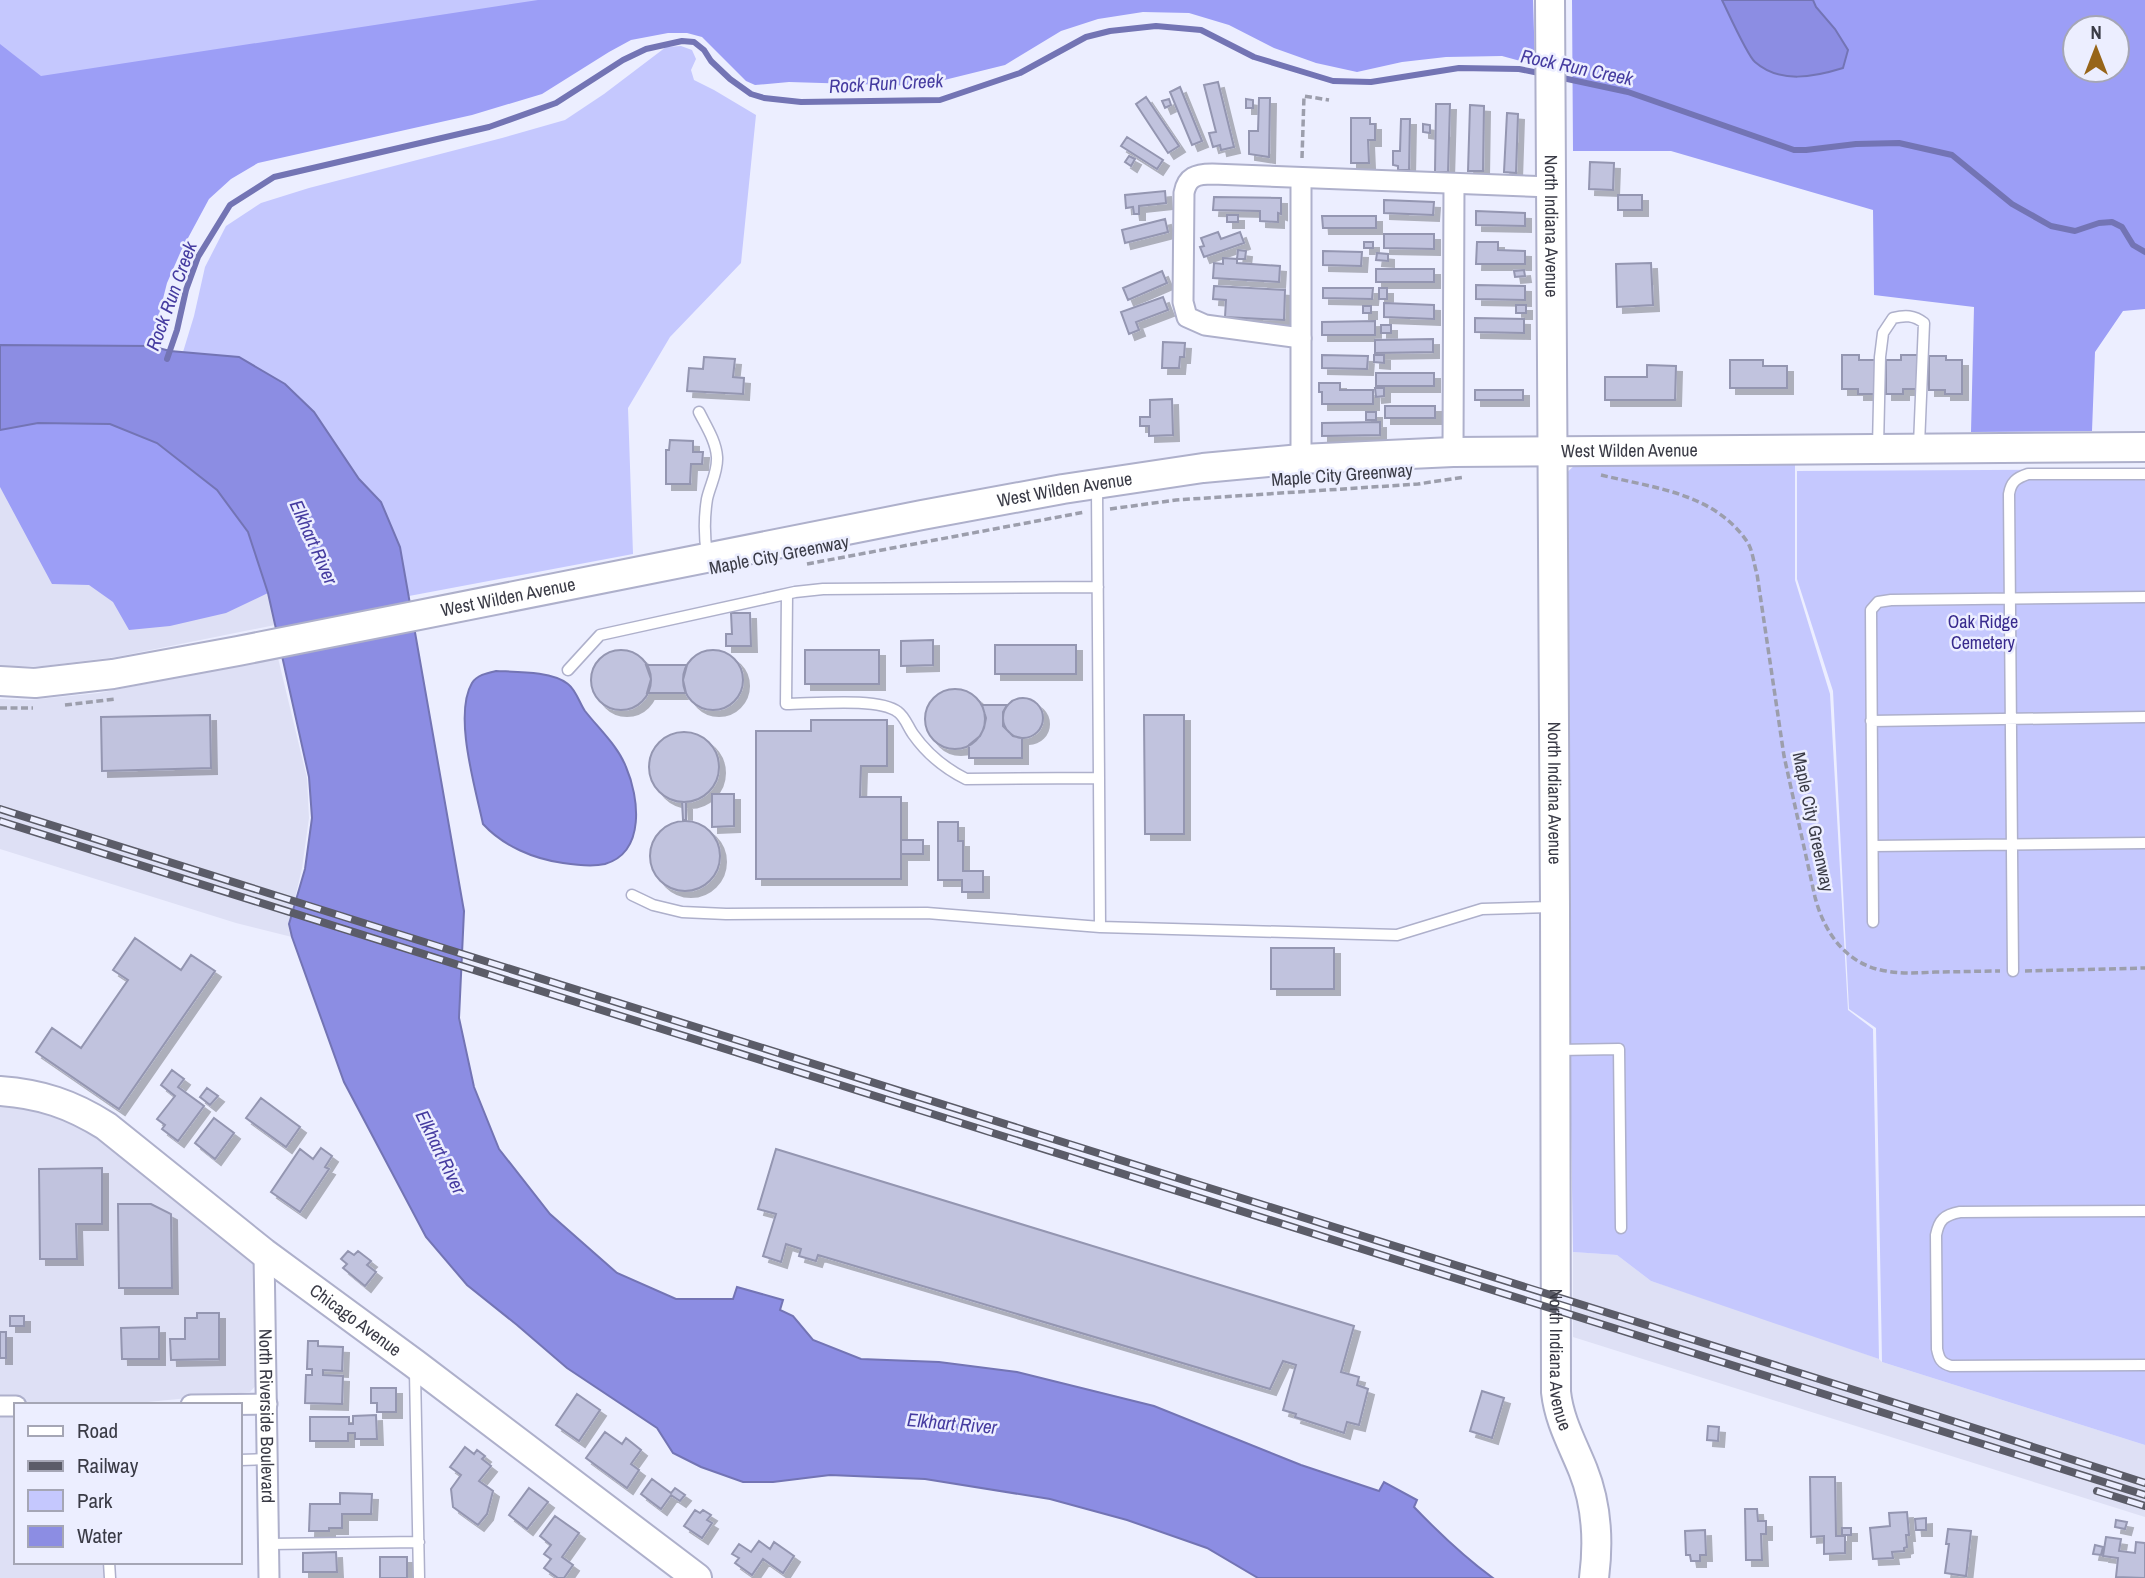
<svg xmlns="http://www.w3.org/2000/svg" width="2145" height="1578" font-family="'Archivo Narrow',sans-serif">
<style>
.built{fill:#dee0f5}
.green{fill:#c5c8fe}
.forest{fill:#9c9ef6;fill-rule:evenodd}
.water{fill:#8c8de3;stroke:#7374b4;stroke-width:2}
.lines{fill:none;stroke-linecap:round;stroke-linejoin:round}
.stream{stroke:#7374b4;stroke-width:6}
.building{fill:#c1c3de;stroke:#9496b1;stroke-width:2;filter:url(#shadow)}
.lane-casing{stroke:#aeb0cb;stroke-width:13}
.street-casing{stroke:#aeb0cb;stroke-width:23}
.secondary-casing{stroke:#aeb0cb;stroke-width:32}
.path{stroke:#9c9eac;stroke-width:3.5;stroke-dasharray:7 3.5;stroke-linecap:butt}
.lane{stroke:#fff;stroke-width:10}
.street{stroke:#fff;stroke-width:19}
.secondary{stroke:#fff;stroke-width:28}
.rail-casing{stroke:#5b5c68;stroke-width:8}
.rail{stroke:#eceeff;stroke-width:5;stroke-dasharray:16;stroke-linecap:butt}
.labels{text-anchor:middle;stroke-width:5;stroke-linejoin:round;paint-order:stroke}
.street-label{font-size:18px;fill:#3a3b46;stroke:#eceeff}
.park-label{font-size:18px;fill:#382a8d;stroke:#eceeff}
.water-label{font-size:19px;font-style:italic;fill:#453ba0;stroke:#eceeff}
</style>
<defs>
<filter id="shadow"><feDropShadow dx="6" dy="6" stdDeviation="0" flood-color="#0004"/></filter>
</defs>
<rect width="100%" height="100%" fill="#eceeff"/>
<!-- built -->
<path class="built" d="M0,430l268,163 7,32 -159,32 -73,9h-43z
M278,658l29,120 2,40 -7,50 -13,56 3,13 -56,-14 -236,-74v-150l29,1 70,-7z
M0,1102l47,9 33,15 27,19 138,110 6,5 5,9 1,115 -7,8 -133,13h-101v157h93l1,16h-110z
M1573,1252l44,3 34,26 122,40 106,38 3,3 263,83v72l-572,-180z"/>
<!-- green -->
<path class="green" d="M0,0h581l-544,84 -37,-32z
M681,46l11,4 4,9 -5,11 3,10 20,10 42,25 -15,148 -71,74 -42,71 5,146 -224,42 -9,-49 -19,-45 -22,-23 -45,-67 -131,-60 11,-36 11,-49 21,-41 35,-23 48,-15 193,-50 63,-18 39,-26 62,-47z
M1795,462v118l35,114 18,316 25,19 6,330 -228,-78 -34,-26 -44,-3 -12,-766 2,-10 12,-11z
M2145,469v976l-263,-83 -6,-334 -27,-19 -16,-318 -36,-112v-108z"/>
<!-- forest -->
<path class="forest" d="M538,0h995l2,65 -33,-9 -56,1 -44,5 -45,10 -41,-9 -42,-15 -45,-23 -40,-12 -46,-1 -45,7 -37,12 -56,34 -85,21 -131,-4 -34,3 -9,-4 -44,-44 -15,-4h-19l-37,7 -22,12 -67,42 -70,21 -214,48 -27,16 -22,20 -28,52 -14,32 -16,63 -151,-1v-301l41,32z
M1572,0h150l32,61 81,-32 -20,-22 -2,-7h332v309l-22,2 -28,41 -3,79 -121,1 3,-125 -100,-12 -1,-85 -202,-59h-98zM2075,28h42v42h-42z
M38,423l72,1 47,19 60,47 31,42 20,61 -42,20 -56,13 -41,4 -16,-28 -24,-17 -37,-1 -52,-97v-57z"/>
<!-- water -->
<path class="water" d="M1722,0h91l3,7 19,22 13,21 -5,18c-29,9 -63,16 -88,-6 -8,-7 -27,-50 -33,-62z
M0,345l151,1 19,5 69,6 46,27 29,28 45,67 22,23 19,45 64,364 -5,107 15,69 25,62 51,65 67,59 59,26h57l4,-12 46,13 -3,10 13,6 20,24 48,19 78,3 78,10 137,34 147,59 78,26 5,-9 33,18 -3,7c25,26 50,50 79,71h-235l-51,-30 -80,-28 -77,-21 -125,-20 -95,-4 -57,7h-30l-42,-15 -28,-14 -16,-25 -90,-60 -50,-43 -50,-40 -41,-48 -82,-155 -52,-145 -3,-13 16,-55 7,-51 -3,-41 -41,-184 -20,-61 -31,-42 -60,-47 -47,-19 -72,-1 -38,7z
M496,671c20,1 56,0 72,13 8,6 12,20 17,27 14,18 33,35 41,56 13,30 20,85 -21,97 -13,3 -29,1 -42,-1 -29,-4 -60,-17 -80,-39 -7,-34 -30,-109 -11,-141 5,-8 15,-10 24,-12z"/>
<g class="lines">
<!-- stream -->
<path class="stream" d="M1558,77l70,15 166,58h12l50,-6 43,-1 53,12 60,49 39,22 24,5 24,-8 13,-1 10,5 11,18 12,7
M167,359l10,-29 9,-40 12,-33 32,-52 44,-28 215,-50 67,-24 67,-43 23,-11 36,-8 12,1 10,8 7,11 19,18 21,15 13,4 37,4 139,-2 80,-27 66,-36 24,-6 46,-5 45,4 53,27 79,24 38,1 88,-14 60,1 25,5"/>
</g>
<!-- building -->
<path class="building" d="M1218,82l16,65 -13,3 -1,-5 -7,2 -4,-14 7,-1 -12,-47z
M1180,87l22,54 -10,4 -22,-53z
M1146,97l33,49 -11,7 -32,-49z
M1259,98h11l-1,59 -20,-3v-23h9z
M1169,99l2,6 -6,3 -3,-7z
M1246,99l7,1v8h-7z
M1436,104h14l-2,68h-13z
M1470,105l14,1 -1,65h-15z
M1507,113l11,1 -2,59 -12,-1z
M1351,118h19v6h5v16h-7l1,23h-18z
M1401,119h9l-1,51h-11v-4l-5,-1v-14h7z
M1423,124l7,1v8l-7,-1z
M1127,137l36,23 -6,9 -36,-23z
M1129,156l6,3 -4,7 -6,-4z
M1590,162l24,1 -1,27 -24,-1z
M1165,191l1,12 -27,3v8h-5l-1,-7 -7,1 -1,-13z
M1618,195h24v15h-24z
M1214,197l67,1v16l-3,-1v9l-18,-1v-10l-47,-1z
M1384,200l50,2 -1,13 -49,-2z
M1476,211l49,2v13l-49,-1z
M1227,215h11v7h-11z
M1322,216h54v12h-53z
M1165,219l3,13 -43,11 -3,-13z
M1218,232l3,7 19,-7 4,11 -40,14 -4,-10 4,-1 -3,-8z
M1384,234h50v15l-50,-1z
M1364,242h9v6h-9z
M1477,242h21v8l27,1v13h-49z
M1238,250l8,1 -1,8h-8z
M1323,251l39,1 -1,14 -38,-1z
M1377,253l11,1v7l-12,-1z
M1223,258l14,1v4l43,3 -1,16 -66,-4 1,-15 9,1z
M1651,263l2,42 -36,2 -1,-43z
M1376,269h58v13h-58z
M1524,270l1,6 -10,1 -1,-6z
M1162,271l5,12 -39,17 -5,-12z
M1476,285l49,1v14l-49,-1z
M1214,286l71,4 -1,30 -59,-3 1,-17 -13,-1z
M1323,288h50l-1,11 -49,-1z
M1379,288h8v11h-8z
M1163,297l5,13 -32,12 3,8 -10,4 -8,-22z
M1384,303l50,2v14l-50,-2z
M1516,305h10v8h-10z
M1363,306h8v7h-8z
M1475,318l49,1v14l-49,-1z
M1375,321v14h-53v-13z
M1381,325h10v8h-10z
M1433,339v13l-58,1v-13z
M1163,342l22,1 -1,14h-4l-1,11h-17z
M1322,355l46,1 -1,13 -45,-1z
M1374,355h10v8l-10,-1z
M1842,355h17v5h16v34h-17v-5h-16z
M1901,355h17v34h-15v5h-17v-34h15z
M1929,356h17v4h16v34h-17v-4h-16z
M704,357l31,2 -2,18 11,1 -1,16 -56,-3 2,-23 14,1z
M1730,360h33v6h24v22h-57z
M1647,365l29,1 -1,34h-70v-23h42z
M1376,373h58v13h-58z
M1319,383h21v7h33v14h-51v-12h-3z
M1375,388h9v8l-8,1z
M1475,390h48v10h-48z
M1172,399l1,36 -24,1v-10h-9v-9h10v-17z
M1385,406h50v12h-50z
M1366,412h10v8h-10z
M1380,422v13l-58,1v-13z
M670,440l23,1v11h10l-1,12h-11l-1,20h-24v-34h3z
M731,613h19l1,33h-25v-12h6z
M933,640v25l-32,1v-25z
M995,645h81v29h-81z
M805,650h74v34h-74z
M591 680a30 30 0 1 1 60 0a30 30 0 1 1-60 0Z
M683 680a30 30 0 1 1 60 0a30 30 0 1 1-60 0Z
M646,665h41l-4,15 3,13h-39l4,-14z
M925 719a30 30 0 1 1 60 0a30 30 0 1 1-60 0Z
M1003 718a20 20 0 1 1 40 0a20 20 0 1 1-40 0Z
M982,705h25l-4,7v14l10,10 9,2v20h-53v-13l11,-9 4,-8 2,-10z
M210,715l1,53 -109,3 -1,-54z
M1144,715h40v119h-39z
M811,720h76v46h-26l-1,31h41v82h-145v-148h55z
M649 767a35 35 0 1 1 70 0a35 35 0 1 1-70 0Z
M712,794h22v32l-22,1z
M682,802h4v18h-3z
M650 856a35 35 0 1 1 70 0a35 35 0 1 1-70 0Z
M938,822h20v19h5v30h20v21h-21v-12h-24z
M901,840h22v14h-22z
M135,938l46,32 10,-15 24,16 -96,138 -83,-57 16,-24 29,20 47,-68 -15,-10z
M1271,948h63v41h-63z
M172,1070l12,9 -6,8 26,19 -26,35 -16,-12 3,-4 -8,-6 18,-23 -14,-11z
M207,1088l11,8 -8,9 -10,-8z
M261,1098l39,29 -14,20 -40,-29z
M214,1118l20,15 -19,26 -20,-16z
M321,1148l11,8 -7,11 4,2 -29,43 -29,-20 29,-43 13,10z
M776,1149l578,177 -13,46 18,5 -2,8 11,4 -9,36 -12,-3 -3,11 -49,-16 1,-3 -13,-4 13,-45 -13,-4 -13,28 -452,-134 -2,6 -17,-5 2,-7 -15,-5 -5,18 -18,-6 13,-42 -18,-5z
M102,1168v56h-26l1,35h-37l-1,-90z
M118,1204h33l20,10 1,74h-53z
M348,1251l6,4 4,-4 13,10 -4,4 9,7 -11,14 -22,-18 4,-4 -6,-5z
M197,1313h22v46l-48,1 -1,-21h15v-21h12z
M10,1316h14v10h-14z
M159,1327v32h-37l-1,-31z
M0,1332h6v26h-6z
M308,1341h10v5l25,1 -1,24 -19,-1v5l20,1 -1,28 -37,-1 1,-28h6v-6h-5z
M371,1388h25v24h-19v-9h-6z
M1482,1391l22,7 -12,40 -22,-7z
M577,1394l23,16 -21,31 -23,-16z
M376,1415l1,24h-22v-6h-7v8h-38v-24h39v7h4v-8z
M1708,1426l11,1 -1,14 -11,-1z
M605,1432l17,12 4,-6 15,12 -10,14 8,6 -12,18 -41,-30z
M465,1447l9,7 3,-4 8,6 -3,3 9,7 -12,15 14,10 -6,23 -9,11 -25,-18 -2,-18 10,-14 -11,-8z
M1810,1477h25l1,59h9v17l-21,1v-18l-13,1z
M652,1479l19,14 4,-5 10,7 -5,6 -9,-6 -10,14 -20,-15z
M529,1488l19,14 -21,27 -18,-14z
M340,1493l32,1 -1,20h-29v14h-13v3h-20l1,-27h30z
M1745,1509h12l1,12h8v13h-5l1,26h-16z
M695,1510l5,3 3,-3 8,5 -4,5 5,3 -10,15 -18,-12z
M1907,1512l2,23h-3l1,12 -3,1v3l-12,1 1,6 -20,1 -3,-31 20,-2 -1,-13z
M555,1516l24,17 -17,24 11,8 -9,13h-6l-14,-10 7,-9 -7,-5 7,-9 -11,-9z
M1926,1518v12h-10l-1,-11z
M2116,1520l11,2 -2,7 -10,-2z
M1842,1528h9v7h-9z
M1948,1529l23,2 -5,45 -21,-3 4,-29h-3z
M1705,1530l1,25h-6v6h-9l-1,-6h-4l-1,-24z
M2106,1537l15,2 -2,12 16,2 1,-11 9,1v35l-29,-1 2,-19 -15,-2z
M759,1541l11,8 4,-7 20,14 -11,17 -20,-14 -11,16 -17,-12 4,-5 -7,-4 7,-10 12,8z
M2095,1545l8,2 -2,8 -8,-1z
M336,1552l1,20h-34v-19z
M380,1557h27v21h-27z"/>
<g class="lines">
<!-- lane casing -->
<g class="lane-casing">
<path id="lane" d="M699,412c7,14 17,29 18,45 1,15 -7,28 -10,42 -3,19 -3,36 0,55
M1878,447l2,-90 3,-24 10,-15c12,-3 21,-3 31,5l-5,122
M1097,488l3,439
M787,594l-1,110c27,0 93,-7 112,8 7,5 10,15 15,22 14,20 31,34 53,45l133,-1
M568,670l32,-35 195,-43 28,-3 275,-2
M1871,721l274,-4
M1873,846l272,-3
M632,895l21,10 29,7 44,2 201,-1 173,14 297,8 85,-26 69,-2
M1873,922l-2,-312 7,-8 13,-2 254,-3
M2013,971l-4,-477c2,-12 7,-16 19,-20h117
M1558,1050l61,-1 2,179
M2145,1211l-185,1c-16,3 -21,8 -24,23l1,114c2,10 4,14 14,17l194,-1
M415,1372l4,206
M240,1460l28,-1
M269,1544l150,-2
M109,1562l1,16"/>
</g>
<!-- street casing -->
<g class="street-casing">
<g id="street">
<path d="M1301,178v281"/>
<path d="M1301,338l-96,-13 -18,-8 -4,-15 1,-109c3,-16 12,-19 28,-19l339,13"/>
<path d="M1453,452l1,-268"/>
<path id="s1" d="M264,1253l5,325"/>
<path d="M191,1405l76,-1"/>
<path d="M0,1406h16"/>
</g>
</g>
<!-- secondary casing -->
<g class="secondary-casing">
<g id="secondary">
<path id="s2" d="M1550,0l5,907 1,485c3,28 16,51 27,78 14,35 16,70 11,108"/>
<path id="s3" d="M0,681l35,2 78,-9 125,-23 684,-136 141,-26 140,-21 98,-9 152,-7 692,-5"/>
<path id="s4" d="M0,1091c41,3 71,13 106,35l158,127 151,111 282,214"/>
</g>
</g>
<!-- path -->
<path class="path" d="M1302,158l2,-62 25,4
M1601,475c53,13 114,18 147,68 5,9 6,22 9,31l27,182 31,141c9,35 31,68 71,74 16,3 32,2 49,1 22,0 43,-1 65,-1
M1110,509l66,-9 242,-16 47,-7
M807,564l278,-52
M65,705l51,-6
M0,708h33
M2025,971l120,-3"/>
<!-- lane -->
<use href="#lane" class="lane"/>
<!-- street -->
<use href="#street" class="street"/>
<!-- secondary -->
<use href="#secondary" class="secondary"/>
<!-- rail casing -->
<g class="rail-casing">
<path id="rail" d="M0,809l1937,607 208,67
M0,821l2145,674
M2097,1491l48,15"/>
</g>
<!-- rail -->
<use href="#rail" class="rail"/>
</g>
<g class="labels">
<!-- street labels -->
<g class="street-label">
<text dy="6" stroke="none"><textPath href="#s2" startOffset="226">North Indiana Avenue</textPath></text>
<text dy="6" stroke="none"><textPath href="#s3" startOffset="1650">West Wilden Avenue</textPath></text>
<text transform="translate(1342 475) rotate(-4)" y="6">Maple City Greenway</text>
<text dy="6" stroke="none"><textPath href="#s3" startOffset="1083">West Wilden Avenue</textPath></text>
<text transform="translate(779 555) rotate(-11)" y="6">Maple City Greenway</text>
<text dy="6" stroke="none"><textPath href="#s3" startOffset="516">West Wilden Avenue</textPath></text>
<text dy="6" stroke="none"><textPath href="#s2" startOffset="793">North Indiana Avenue</textPath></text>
<text transform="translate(1813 822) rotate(78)" y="6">Maple City Greenway</text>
<text dy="6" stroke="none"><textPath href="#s4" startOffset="429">Chicago Avenue</textPath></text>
<text dy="6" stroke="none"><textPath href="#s2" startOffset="1360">North Indiana Avenue</textPath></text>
<text dy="6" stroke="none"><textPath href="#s1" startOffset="163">North Riverside Boulevard</textPath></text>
</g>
<!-- park labels -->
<g class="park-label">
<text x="1983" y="628">Oak Ridge<tspan x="1983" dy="21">Cemetery</tspan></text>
</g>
<!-- water labels -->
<g class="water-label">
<text transform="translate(1577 67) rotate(12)" y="7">Rock Run Creek</text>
<text transform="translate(886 83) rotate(-3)" y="7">Rock Run Creek</text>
<text transform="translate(171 296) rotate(-70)" y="7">Rock Run Creek</text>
<text transform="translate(314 542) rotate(66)" y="7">Elkhart River</text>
<text transform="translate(441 1152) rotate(64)" y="7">Elkhart River</text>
<text transform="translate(952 1423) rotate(5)" y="7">Elkhart River</text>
</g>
</g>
<!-- legend -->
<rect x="14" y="1403" width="228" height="161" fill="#eceeff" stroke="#a5a6b5" stroke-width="2"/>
<rect x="28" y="1426" width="35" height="10" fill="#ffffff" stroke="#a5a6b5" stroke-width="2"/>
<text x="77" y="1438" font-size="21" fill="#3a3b46">Road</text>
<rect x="28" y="1461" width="35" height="10" fill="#5b5c68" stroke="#a5a6b5" stroke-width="2"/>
<text x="77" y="1473" font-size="21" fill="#3a3b46">Railway</text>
<rect x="28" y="1490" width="35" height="21" fill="#c5c8fe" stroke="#a5a6b5" stroke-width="2"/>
<text x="77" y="1508" font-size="21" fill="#3a3b46">Park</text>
<rect x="28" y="1526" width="35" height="21" fill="#8c8de3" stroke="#a5a6b5" stroke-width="2"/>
<text x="77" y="1543" font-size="21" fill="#3a3b46">Water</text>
<!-- north arrow -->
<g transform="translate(2096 49)"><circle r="33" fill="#eceeff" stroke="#a5a6b5" stroke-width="2"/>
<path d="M0-5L12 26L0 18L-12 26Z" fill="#976519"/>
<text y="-10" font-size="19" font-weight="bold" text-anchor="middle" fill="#3a3b46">N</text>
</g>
</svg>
